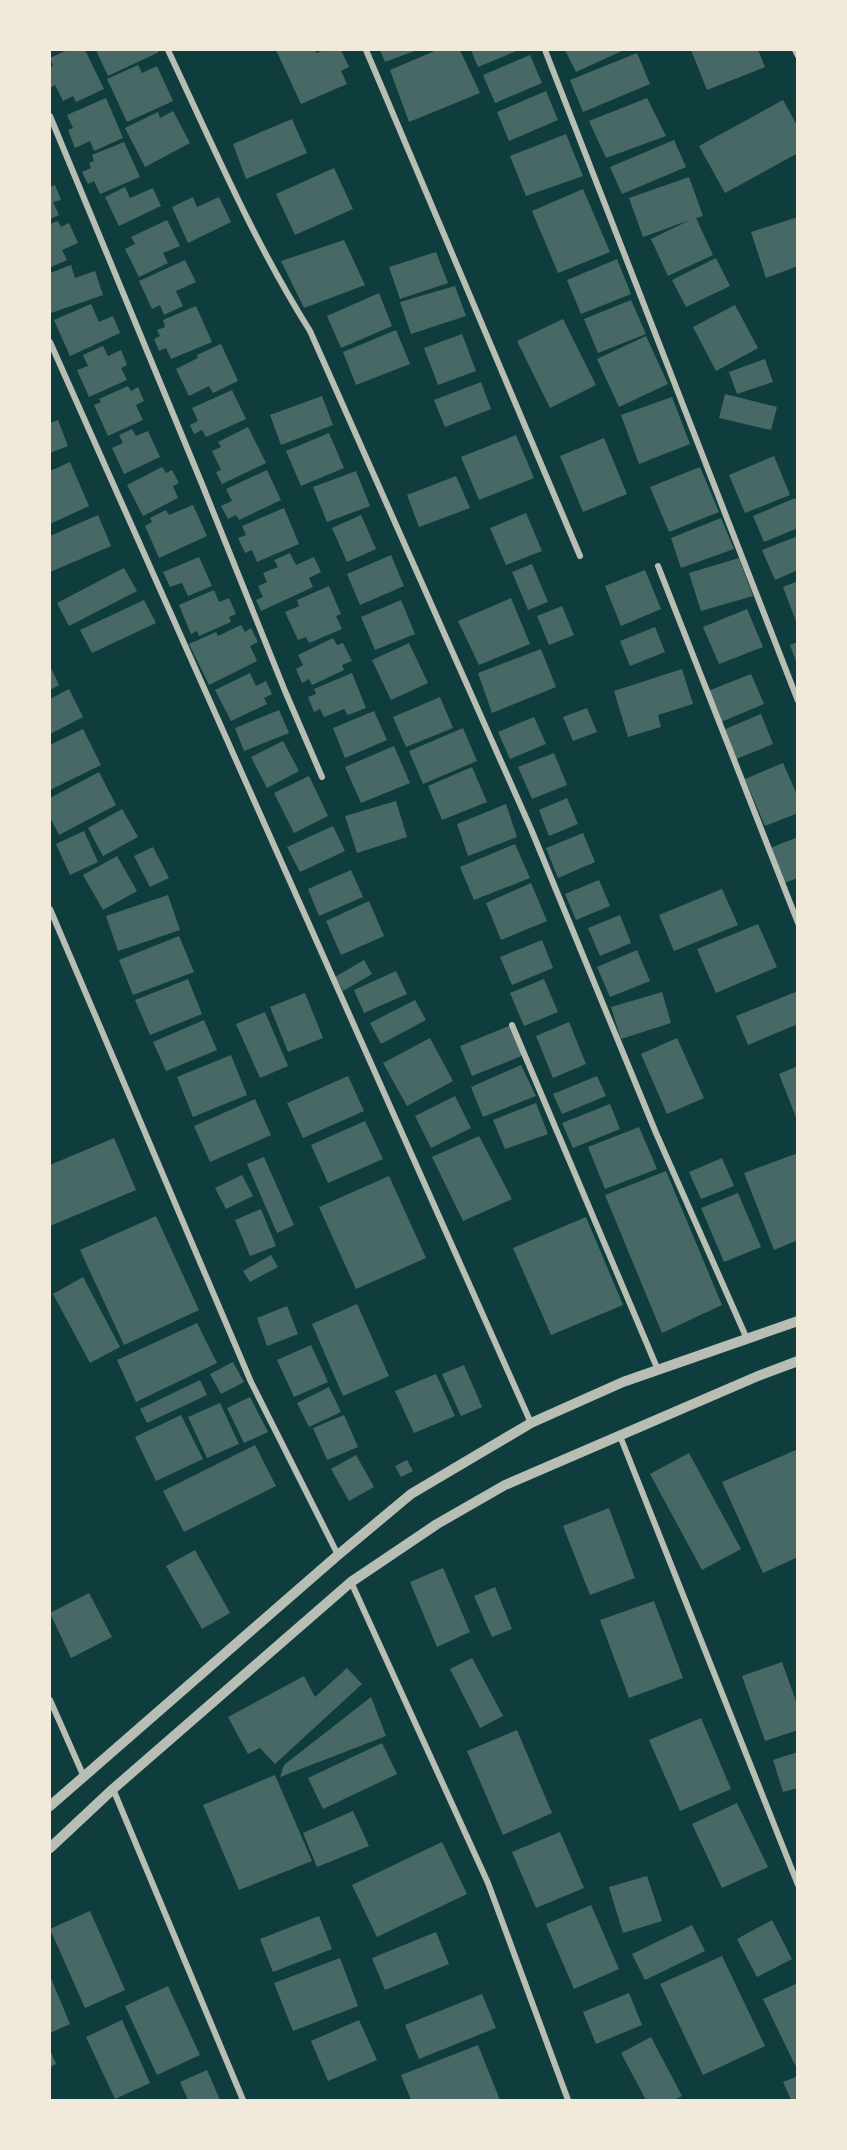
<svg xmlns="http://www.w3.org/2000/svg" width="847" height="2150" font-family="Lora,serif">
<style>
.building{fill:#486865}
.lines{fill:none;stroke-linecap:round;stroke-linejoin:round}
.minor{stroke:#b8beb3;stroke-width:6}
.tertiary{stroke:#b8beb3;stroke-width:10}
</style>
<rect width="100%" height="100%" fill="#0f3d3e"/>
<!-- building -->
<path class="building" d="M67,50h18l19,39 -28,13 -3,-6 -10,5 -8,-16 -5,3v-20l3,-2 -3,-8z
M96,50h62l1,2 -51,24z
M276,50h39l1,3 8,-3h17l8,17 -8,4 6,13 -46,20z
M380,50h37l-32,12z
M437,50h23l20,43 -71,29 -19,-52z
M471,50h48l-41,17z
M565,50h59l-48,22z
M691,50h67l7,17 -58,23z
M637,53l13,31 -67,28 -13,-32z
M530,55l12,28 -47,20 -12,-28z
M138,65l4,8 15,-7 16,35 -46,21 -20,-43z
M546,91l12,29 -49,21 -12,-29z
M106,98l17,40 -29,13 -4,-10 -15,7 -7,-18 5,-2 -6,-13z
M647,98l19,38 -60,22 -17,-37z
M783,100l15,27v26l-73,40 -26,-47z
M173,111l17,32 -45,24 -20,-39 33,-16 2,6z
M292,119l15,34 -61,26 -13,-35z
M566,134l17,42 -57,20 -16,-40z
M674,140l12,27 -64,27 -12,-27z
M124,142l16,35 -40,17 -6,-13 -6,3 -6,-12 9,-4 -2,-5 5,-2 -2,-6z
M334,168l19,41 -58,26 -19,-41z
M689,177l14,39 -7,2 17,37 -45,21 -17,-37 39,-19 -47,17 -14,-39z
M55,185l6,15 -8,2 6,13 -9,4v-32z
M125,187l5,11 23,-10 8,18 -42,20 -14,-29z
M583,189l27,63 -52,21 -26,-62z
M193,197l4,10 22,-10 12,25 -43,21 -16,-36z
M798,217v49l-32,12 -15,-46z
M167,220l13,26 -17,7 5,10 -29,14 -14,-28 10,-5 -4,-7z
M58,221l3,6 8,-4 9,20 -16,7 5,10 -16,7 -1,-43z
M344,240l21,45 -61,23 -23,-47z
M436,252l12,31 -48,16 -11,-32z
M716,258l14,28 -44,21 -14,-27z
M617,259l14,35 -50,20 -14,-34z
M185,260l11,22 -20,9 7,15 -19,9 -4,-10 -8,4 -13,-28z
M71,265l4,13 20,-7 8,24 -52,18 -1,-40z
M455,286l11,30 -55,18 -11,-32z
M379,293l13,33 -51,22 -14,-32z
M631,300l15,34 -48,19 -14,-34z
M91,304l8,18 14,-6 7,17 -50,23 -16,-36z
M735,305l23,43 -42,23 -23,-44z
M196,306l16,36 -41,17 -5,-11 -7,3 -5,-12 6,-3 -3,-6 8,-3 -2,-7z
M563,319l33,66 -46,23 -33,-67z
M396,330l14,34 -54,21 -13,-33z
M462,334l14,37 -38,14 -14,-37z
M646,336l22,48 -49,23 -22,-48z
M221,344l17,37 -25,12 -4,-7 -20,10 -13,-27 22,-11 -1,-3z
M103,346l5,10 13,-6 6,15 -6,3 6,12 -38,17 -12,-27 11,-4 -5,-11z
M765,359l8,23 -36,12 -8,-22z
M481,382l10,27 -46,18 -11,-27z
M128,386l3,5 7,-4 6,14 -8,4 7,15 -35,16 -14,-31 7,-3 -2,-3z
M232,390l14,29 -40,18 -4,-7 -8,4 -4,-9 8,-4 -6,-13z
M725,394l52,13 -6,23 -52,-12z
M322,396l11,29 -52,20 -11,-30z
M672,397l18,47 -51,20 -18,-49z
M58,420l10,26 -18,7v-30z
M248,427l18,36 -44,21 -6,-12 5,-2 -9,-19 9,-4 -3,-5z
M132,429l4,7 12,-5 12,26 -36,17 -12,-26 11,-5 -4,-8z
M329,433l15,35 -43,18 -15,-35z
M516,435l18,43 -55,22 -18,-43z
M604,438l23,56 -44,18 -23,-56z
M774,456l16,39 -45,18 -16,-38z
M70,462l19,44 -39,18v-53z
M162,467l4,6 6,-3 7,13 -6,3 5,12 -35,18 -16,-31z
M700,467l19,45 -50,20 -19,-45z
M267,470l14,30 -42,20 -3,-5 -8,4 -7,-13 11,-5 -6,-12z
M356,471l14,35 -43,16 -14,-35z
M456,476l14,32 -51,19 -12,-32z
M795,498l3,5v25l-34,14 -11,-26z
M193,505l14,31 -48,22 -14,-32 7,-4 -2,-4 16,-8 3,5z
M284,508l15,36 -42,18 -5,-12 -7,3 -7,-15 8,-3 -4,-9z
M526,513l16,38 -36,14 -16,-37z
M98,515l13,31 -61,26v-36z
M361,515l15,34 -29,13 -15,-34z
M721,518l13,31 -53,19 -10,-30z
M798,536v34l-23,10 -13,-30z
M290,553l6,12 18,-8 7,15 -12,6 4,9 -52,24 -5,-11 7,-3 -5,-11 9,-4 -4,-9 15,-6 -4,-7z
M391,555l13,31 -44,19 -13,-31z
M199,557l13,29 -24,10 -6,-13 -12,4 -7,-15z
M739,558l14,38 -52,15 -12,-38z
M532,564l16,38 -20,8 -16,-38z
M124,568l13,23 -68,35 -12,-23z
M645,570l16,39 -40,17 -16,-40z
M798,581v43h-1l-14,-37z
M329,586l12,28 -5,2 6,13 -33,14 -3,-6 -8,3 -13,-28 14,-6 -2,-6z
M214,590l5,12 10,-4 7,16 -7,3 2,5 -32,14 -2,-5 -6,3 -12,-29z
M511,598l19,46 -51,21 -21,-44z
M144,600l12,23 -64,30 -12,-23z
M401,600l14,34 -40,16 -14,-33z
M562,606l12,29 -25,10 -12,-29z
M747,609l16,38 -44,17 -16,-37z
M241,625l4,7 6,-4 7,14 -8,4 7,15 -48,24 -20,-41 27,-12 2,4z
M655,627l10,25 -35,14 -10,-25z
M333,638l4,7 6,-2 9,18 -10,4 2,5 -32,15 -3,-6 -7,4 -6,-14 7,-4 -5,-10z
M798,642v22h-1l-7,-19z
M409,643l19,40 -37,17 -19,-40z
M541,649l15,38 -64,26 -14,-40z
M50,666l9,19 -9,5z
M682,669l11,35 -35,11 3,12 -33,10 -14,-46z
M250,673l6,13 10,-5 6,13 -8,4 3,6 -36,17 -16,-31z
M352,673l14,35 -18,7 -4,-6 -20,8 -4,-8 -6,3 -6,-15 8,-3 -2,-5z
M751,674l13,30 -43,18 -13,-31z
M69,689l14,28 -33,17v-35z
M440,697l13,31 -47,19 -13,-30z
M587,708l10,24 -24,9 -10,-24z
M279,710l10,23 -45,18 -9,-23z
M374,711l13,29 -42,18 -12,-30z
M761,714l12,30 -37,15 -13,-29z
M534,717l12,27 -36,15 -12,-27z
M463,728l14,33 -54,23 -14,-33z
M83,729l18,36 -51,25v-45z
M283,741l16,30 -32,17 -16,-31z
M394,746l16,37 -49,20 -16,-36z
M554,753l13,32 -35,14 -14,-32z
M783,763l15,34v16l-33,13 -20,-47z
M472,767l15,35 -45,18 -14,-34z
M99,772l17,33 -57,30 -9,-18v-19z
M309,776l19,40 -34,17 -20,-40z
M567,798l11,26 -29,12 -10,-26z
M396,801l11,36 -50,16 -12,-37z
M506,804l11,33 -49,19 -11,-32z
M122,809l16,28 -35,19 -15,-28z
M333,826l12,25 -45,21 -13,-25z
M84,831l14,31 -28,13 -14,-31z
M583,833l12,29 -37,16 -12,-30z
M798,837v41l-14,5 -14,-35z
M515,844l15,34 -56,22 -14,-33z
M153,847l16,31 -19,9 -16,-31z
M117,856l20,35 -34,19 -20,-35z
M351,870l12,27 -44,19 -11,-27z
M599,880l11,26 -34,14 -11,-26z
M531,883l16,38 -46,19 -15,-37z
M722,889l16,36 -64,26 -15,-36z
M168,895l12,35 -62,21 -12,-35z
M369,901l15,35 -43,19 -15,-34z
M620,915l11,28 -31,13 -12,-28z
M758,924l19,43 -61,26 -19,-44z
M179,936l15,36 -61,23 -14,-35z
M542,940l11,28 -41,17 -12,-28z
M637,950l13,31 -40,16 -13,-30z
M364,960l8,14 -29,17 -8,-14z
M396,971l11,23 -43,19 -10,-23z
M188,979l14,35 -52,21 -15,-35z
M544,979l14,33 -34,14 -14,-33z
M798,991v33l-50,21 -12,-29z
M662,992l9,31 -50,16 -10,-32z
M305,993l18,45 -35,14 -18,-45z
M415,1000l11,20 -45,24 -11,-21z
M265,1012l23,54 -28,12 -24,-54z
M204,1020l13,30 -51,21 -13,-29z
M569,1022l17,42 -33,14 -17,-42z
M511,1025l13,30 -52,21 -12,-30z
M430,1038l23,43 -46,25 -24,-43z
M677,1038l27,60 -37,16 -26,-60z
M231,1055l16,40 -54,22 -16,-40z
M521,1065l15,31 -53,21 -12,-30z
M798,1066v54h-1l-18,-46z
M348,1076l16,35 -61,27 -16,-35z
M597,1076l9,20 -44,18 -9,-20z
M455,1096l16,32 -40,20 -16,-32z
M255,1099l16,36 -61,27 -16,-36z
M536,1103l12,31 -43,15 -12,-29z
M610,1104l10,25 -47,19 -11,-25z
M365,1121l18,38 -55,24 -17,-38z
M639,1127l18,42 -52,20 -17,-42z
M479,1136l33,63 -49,22 -31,-64z
M114,1138l22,52 -86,36v-61z
M798,1153v87l-24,10 -30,-77z
M264,1157l30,68 -17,8 -30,-69z
M722,1158l12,28 -33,13 -12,-27z
M666,1171l56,134 -60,28 -57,-138z
M242,1175l11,21 -27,13 -11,-21z
M389,1176l37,82 -70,31 -37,-82z
M738,1193l23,54 -37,15 -23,-54z
M261,1209l15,37 -26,10 -15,-36z
M156,1216l43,94 -75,35 -44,-95z
M586,1217l37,88 -72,30 -38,-87z
M271,1255l7,12 -28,15 -7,-11z
M83,1277l37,70 -30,16 -37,-69z
M357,1304l32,72 -46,20 -31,-72z
M287,1306l11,28 -31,12 -10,-28z
M197,1323l20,40 -81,39 -19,-42z
M311,1345l17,37 -34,15 -17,-37z
M233,1362l11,20 -23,12 -11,-20z
M464,1365l18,42 -21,9 -19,-42z
M436,1374l19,42 -41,17 -19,-42z
M200,1380l7,15 -60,28 -7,-14z
M329,1387l12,25 -32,15 -12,-24z
M250,1397l18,35 -24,11 -17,-35z
M220,1403l19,41 -32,14 -19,-41z
M181,1415l22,44 -47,22 -21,-44z
M344,1415l14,32 -31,13 -14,-32z
M255,1445l21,41 -92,46 -21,-41z
M798,1449v108l-35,16 -41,-91z
M689,1453l52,96 -39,21 -52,-96z
M356,1455l18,32 -25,14 -18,-32z
M407,1460l6,11 -12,6 -6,-11z
M609,1508l26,70 -45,17 -27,-69z
M195,1550l35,63 -28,16 -36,-63z
M443,1568l27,64 -33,15 -27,-65z
M495,1587l17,42 -20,8 -18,-41z
M89,1593l23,44 -41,21 -21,-45z
M654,1601l29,77 -54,20 -29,-78z
M472,1658l31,58 -23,12 -30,-59z
M782,1662l16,45v23l-33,11 -23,-65z
M347,1668l15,16 -87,80 -15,-16 -12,6 -20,-37 76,-41 11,21z
M371,1697l15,39 -106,41 4,-12z
M701,1718l30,71 -51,22 -31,-71z
M517,1730l35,83 -49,22 -36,-84z
M382,1743l15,31 -74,35 -15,-31z
M798,1752v36l-15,4 -10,-32z
M275,1775l37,86 -73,29 -36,-85z
M737,1803l31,64 -46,21 -30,-64z
M353,1811l16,35 -52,21 -14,-34z
M560,1832l24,56 -48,20 -24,-56z
M442,1842l25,52 -90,43 -25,-52z
M647,1876l15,45 -39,12 -14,-46z
M591,1905l28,64 -45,20 -28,-65z
M90,1911l35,79 -40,18 -35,-79z
M319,1916l13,33 -59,23 -13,-33z
M772,1920l20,39 -35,18 -20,-38z
M692,1925l13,26 -60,29 -13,-26z
M436,1932l13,32 -64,26 -13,-32z
M722,1956l43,90 -62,29 -43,-91z
M340,1958l18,48 -65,25 -19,-48z
M50,1976l20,48 -20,9z
M798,1983v81l-3,1 -32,-66z
M168,1986l32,69 -43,20 -32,-69z
M629,1993l13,32 -46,19 -13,-32z
M482,1994l14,34 -77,31 -14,-34z
M122,2020l28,63 -35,16 -29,-62z
M359,2020l18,40 -49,21 -17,-40z
M651,2037l31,59 -8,4h-28l-25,-47z
M478,2045l22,55h-89l-10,-25z
M50,2050l6,14 -6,3z
M207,2070l13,30h-32l-8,-18z
M798,2076v24h-7l-8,-18z"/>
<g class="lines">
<!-- minor -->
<path class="minor" d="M168,50c44,94 86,192 142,281l221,498 125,304 91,206
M366,50l214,506
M545,50l253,651
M795,50l3,6
M50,116l152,368 83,207 37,86
M50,342l481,1081
M658,566l140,357
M50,909l201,473 87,173
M512,1025l146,345
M620,1436l178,449
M351,1582l137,301 80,217
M50,1700l34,77
M113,1789l130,311"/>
<!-- tertiary -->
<path class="tertiary" d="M50,1806l288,-251 73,-61 120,-71 92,-41 175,-61
M50,1848l63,-59 238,-207 86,-58 68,-39 253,-109 40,-15"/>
</g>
<!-- border -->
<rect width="847" height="2150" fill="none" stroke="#f1e9da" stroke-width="102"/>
</svg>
